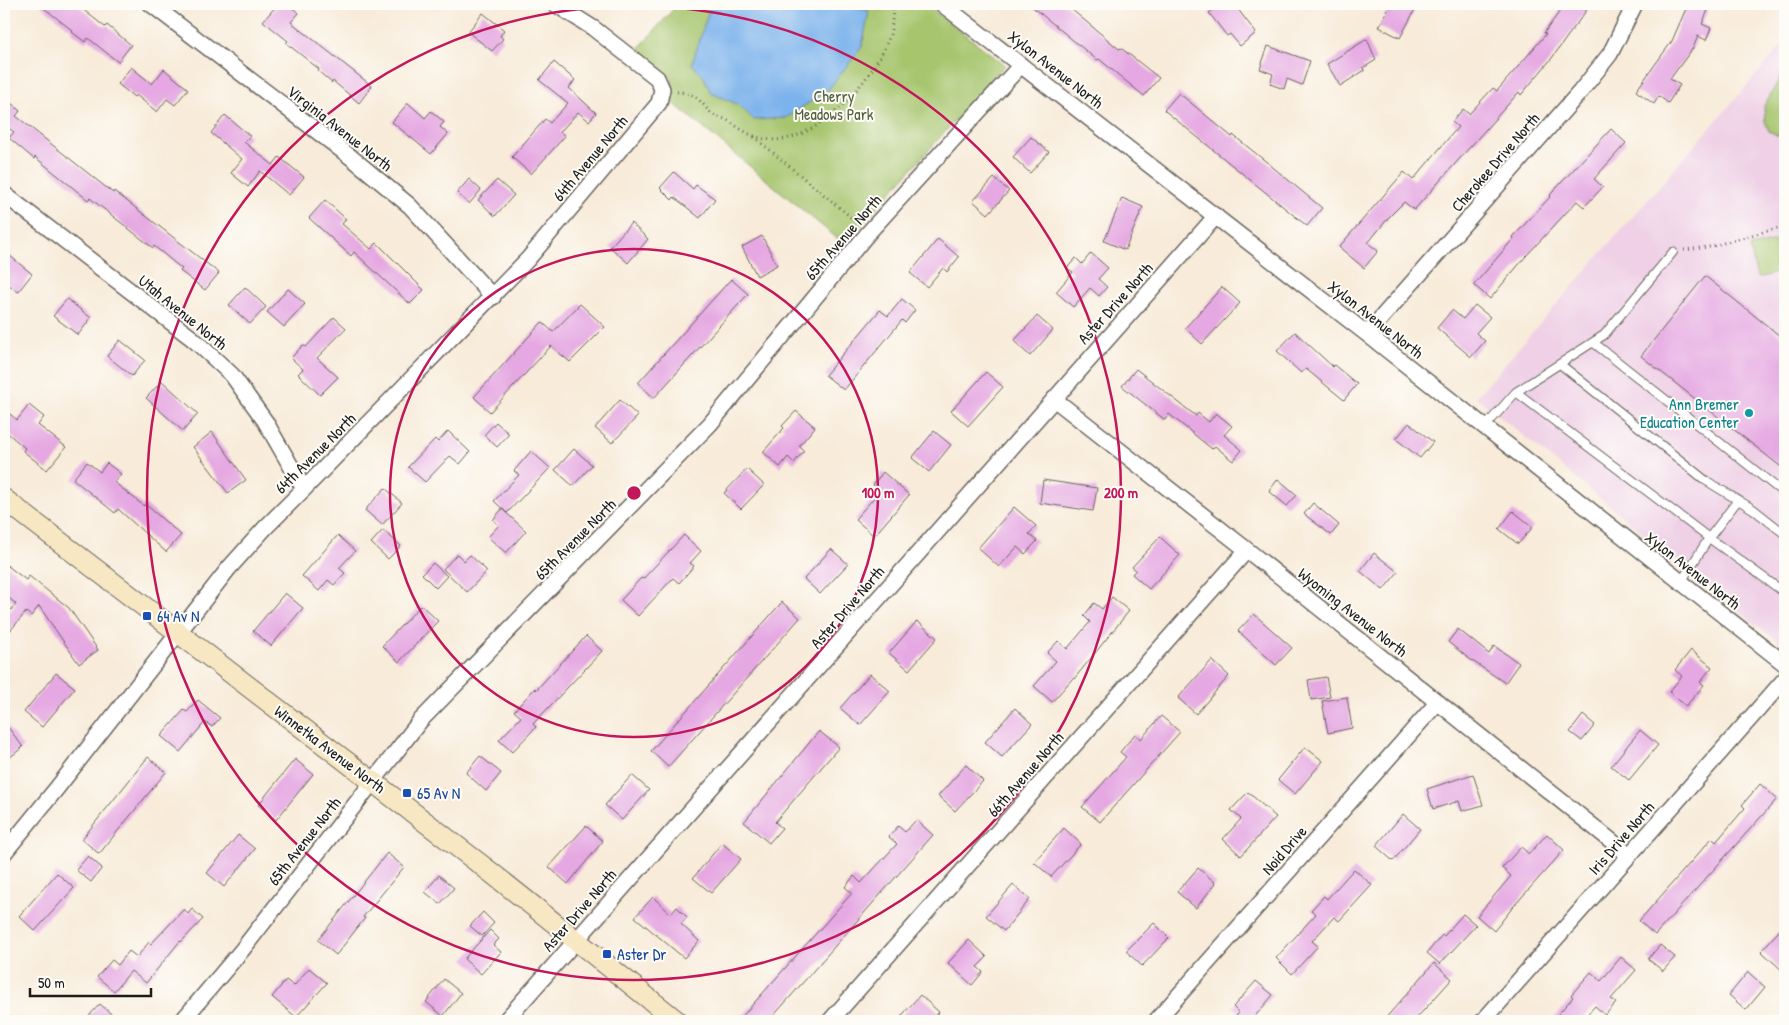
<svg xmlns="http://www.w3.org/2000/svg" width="1789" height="1025" font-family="'Patrick Hand',sans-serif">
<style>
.built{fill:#efd0e6}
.green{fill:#a6c56d;stroke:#617044}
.water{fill:#7db3ec;stroke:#4c6884}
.building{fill:#e5a8e2}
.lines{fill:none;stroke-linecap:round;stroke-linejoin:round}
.lane-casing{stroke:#69645e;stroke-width:10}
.street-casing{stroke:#69645e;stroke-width:18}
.secondary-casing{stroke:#69645e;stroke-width:22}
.path{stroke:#69645e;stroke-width:3;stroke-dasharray:1 4;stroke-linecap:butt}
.lane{stroke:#fff;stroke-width:8}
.street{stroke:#fff;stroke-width:15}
.secondary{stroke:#f7e8c3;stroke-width:20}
.ring{fill:none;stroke:#c2185b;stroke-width:2.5}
.culture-dot{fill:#0f9aa8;stroke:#fdfcf7;stroke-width:2}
.transit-dot{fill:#1a4fb4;stroke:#fdfcf7;stroke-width:2}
.labels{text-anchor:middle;stroke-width:4;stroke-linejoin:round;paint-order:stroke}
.street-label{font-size:16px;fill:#1c1c1c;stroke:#fdfcf7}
.park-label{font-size:16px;fill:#53603c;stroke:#fdfcf7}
.culture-label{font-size:16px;fill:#0d838f;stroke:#fdfcf7;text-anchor:end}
.transit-label{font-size:16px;fill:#164399;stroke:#fdfcf7;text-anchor:start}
.centre{fill:#c2185b;stroke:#fdfcf7;stroke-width:2.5}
.ring-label{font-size:15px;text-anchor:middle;font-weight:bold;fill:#c2185b;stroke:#fdfcf7;stroke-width:4;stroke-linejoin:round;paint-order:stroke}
</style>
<rect width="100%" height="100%" fill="#fdfcf7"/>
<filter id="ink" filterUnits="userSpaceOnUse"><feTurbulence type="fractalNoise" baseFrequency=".02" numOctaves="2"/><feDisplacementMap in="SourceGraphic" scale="10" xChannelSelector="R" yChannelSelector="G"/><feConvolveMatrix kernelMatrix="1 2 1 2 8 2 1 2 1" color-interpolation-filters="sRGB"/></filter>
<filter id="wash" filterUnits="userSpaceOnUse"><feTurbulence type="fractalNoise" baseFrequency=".0096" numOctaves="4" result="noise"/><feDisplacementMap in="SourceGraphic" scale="20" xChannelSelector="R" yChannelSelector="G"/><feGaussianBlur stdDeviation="1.12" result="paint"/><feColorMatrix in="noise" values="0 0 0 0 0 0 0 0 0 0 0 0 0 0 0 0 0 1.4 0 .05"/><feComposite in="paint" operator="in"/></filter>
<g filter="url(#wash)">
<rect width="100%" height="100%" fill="#f8ebd9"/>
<!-- built -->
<path class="built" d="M1785,42v605l-49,-38 -260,-212z"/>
<!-- green -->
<path class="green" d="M678,4h247l80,61 -161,179 -172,-142v-24l-33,-30z
M1785,65v74l-16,-8 -4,-10 -1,-15 15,-26z
M1785,239v32l-28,7 -7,-31z"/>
<!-- water -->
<path class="water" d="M711,4h132l26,7 -7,36 -34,43 -42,28 -32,2 -15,-15 -28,-12 -7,-16 -12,-13z"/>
<g id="blocks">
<!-- building -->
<path class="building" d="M39,4h37l29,23 2,-2 24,20 -13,17 -30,-24 -3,4 -13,-10 1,-1z
M278,4h9l12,9 -8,9 81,64 -13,17 -26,-22 -1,2 -14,-12 1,-2 -33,-26 2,-2 -25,-20z
M1029,4h36l54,45 2,-1 38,30 -15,18 -45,-37 -2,1z
M1221,4h13l22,29 -16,13 -10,-12 -3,2 -18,-23z
M1391,4h27l-18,34 -21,-11z
M1565,4h26l-39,54 -31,37 -2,-3 -105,118 -10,-8 -15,15 -21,26 10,8 -14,17 -25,-21 65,-75 9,8 45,-53 -6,-5 11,-13 6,5 24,-26 4,3 49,-57 -2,-1z
M1688,4h11l10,4 -7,16 9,4 -5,12 -8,-4 -5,12 -23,31 10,6 -12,18 -9,-7 -5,8 -18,-13 36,-50z
M483,13l21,17 -4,6 3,3 -11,12 -24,-19z
M1367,39l9,21 -13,8 2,2 -25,16 -13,-22z
M1268,46l42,15 -8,24 -15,-6 -3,10 -14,-5 3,-10 -13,-5z
M554,62l21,18 -6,8 27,25 -7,8 -11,-9 -18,20 5,4 -34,38 -19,-17 33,-38 5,4 18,-20 -29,-23z
M131,67l21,17 12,-15 24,20 -13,16 -8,-6 -10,13 -21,-17 -2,2 -16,-13z
M1179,93l53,44 1,-2 36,29 53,44 -15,18 -143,-116z
M4,97l16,14 -4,5 97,77 1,-2 105,82 -14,17 -25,-19 2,-2 -28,-23 -1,2 -63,-50 -2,2 -53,-43 -1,2 -25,-21 5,-6 -7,-5 -3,4z
M408,103l17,15 6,-7 13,11 -4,5 8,7 -17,20 -39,-32z
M225,115l25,21 -6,6 29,23 6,-8 25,20 -15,18 -29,-24 -12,16 -17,-14 11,-14 -31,-26z
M1611,129l15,14 -32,36 9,8 -19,20 -7,-6 -51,55 -36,43 -16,-14 40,-47 -1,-1 38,-41 -1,-1z
M1031,137l18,15 -19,21 -17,-16z
M674,172l19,17 3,-4 19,14 -15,19 -26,-21 -2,3 -12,-12z
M994,178l15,13 -21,23 -15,-13z
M469,179l12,11 -12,14 -12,-11z
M497,180l17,15 -19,21 -17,-16z
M1122,198l21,9 -18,43 -21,-9z
M325,200l21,19 -4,5 29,25 6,-6 47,47 -14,14 -56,-52 -3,4 -42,-38z
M631,223l17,16 -20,24 -18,-16z
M762,236l15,29 -20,11 -15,-29z
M938,239l21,18 -12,15 -4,-4 -16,19 -17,-14z
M4,251l28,23 -14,18 -14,-11z
M1091,253l17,15 -10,11 9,8 -8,9 -9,-8 -17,19 -17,-15 17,-20 -6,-4 9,-10 6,6z
M1705,276l80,64v130l-144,-114z
M731,279l17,15 -94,104 -16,-15z
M245,287l21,20 -16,17 -21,-19z
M1222,287l18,16 -38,41 -17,-16z
M288,289l17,15 -21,23 -17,-15z
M67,299l24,19 -13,17 -25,-19z
M902,299l13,11 -10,13 -3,-3 -58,70 -19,-15 55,-65 8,6z
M580,304l25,23 -35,35 -19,-16 -61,66 -16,-15 68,-75 11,10z
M1475,305l15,12 -14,16 9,8 -14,16 -34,-29 15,-18 11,9z
M1037,316l16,14 -23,26 -16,-15z
M334,317l12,11 -29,30 21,19 -18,18 -22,-21 5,-5 -12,-11 12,-13 3,2z
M1295,332l38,35 1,-2 23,19 -13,16 -38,-31 -5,4 -24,-22z
M120,340l25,20 -13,16 -25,-20z
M1136,369l60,47 2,-3 11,9 7,-9 16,13 -8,9 18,15 -9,11 -18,-15 -3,3 -43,-35 -4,6 -43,-34z
M986,372l17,15 -35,39 -17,-15z
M162,381l36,33 -15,17 -37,-33z
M620,400l18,16 -26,27 -17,-15z
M29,405l15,12 -6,8 28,22 -19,23 -24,-19 2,-3 -21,-18v-21l13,11z
M796,411l19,16 -16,19 5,5 -10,12 -6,-6 -8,10 -17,-15 21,-24 -2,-2z
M496,422l13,12 -12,13 -13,-12z
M1409,423l24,19 -13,16 -24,-19z
M448,431l22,21 -10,12 -10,-8 -25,26 -17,-15 27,-28 3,3z
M934,431l17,14 -22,27 -17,-14z
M212,432l34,48 -18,13 -35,-46z
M574,449l18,16 -19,21 -18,-16z
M531,451l19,17 -43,45 -13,-12 25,-26 -5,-4z
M87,462l13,10 7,-9 14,11 -7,8 30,24 1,-2 36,31 -15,17 -48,-43 -3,4 -42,-34z
M747,469l17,16 -23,24 -17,-16z
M883,472l26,23 -35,41 -19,-17 25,-28 -7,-6z
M1278,479l19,16 -10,11 -18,-15z
M1043,480l54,8 -4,23 -53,-8z
M385,488l17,15 -20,22 -17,-15z
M1313,503l26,22 -8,10 -27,-21z
M1014,507l22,19 -7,8 8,7 -12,13 -8,-7 -18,20 -21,-19z
M502,509l24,22 -20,22 -18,-16 11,-12 -6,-5z
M1513,511l20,16 -15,17 -19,-15z
M383,530l18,16 -13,13 -17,-16z
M338,535l17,16 -16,17 6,5 -11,12 -6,-5 -9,11 -17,-15z
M684,535l17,16 -11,12 4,3 -15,17 -6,-5 -35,38 -17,-16 20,-22 2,1z
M1160,537l20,18 -31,34 -17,-15 4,-4 -4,-3z
M831,549l17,15 -28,30 -16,-15z
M1374,553l24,19 -15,18 -23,-19z
M457,554l7,7 6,-6 17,16 -20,21 -24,-23z
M4,563l22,17 3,-4 40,32 29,42 -19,14 -40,-58 -8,10 -5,-4 -22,26v-20l12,-14 -12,-10z
M433,563l14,13 -11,12 -14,-14z
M285,593l18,15 -32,38 -18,-15z
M1112,597l17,14 -55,68 -1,-1 -21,24 -18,-16 22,-25 -9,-8 11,-12 9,8 23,-27 -6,-6 10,-13 8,6z
M782,602l18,16 -132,149 -17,-16z
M421,605l17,16 -39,41 -17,-16z
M1254,614l38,34 -16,17 -38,-34z
M917,621l20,17 -28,32 -20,-17z
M1458,629l31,25 5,-8 25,17 -14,20 -37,-25 -20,-16z
M586,636l16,15 -69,73 3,3 -24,25 -13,-12 22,-23 -7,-6 21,-23 1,2z
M1691,650l21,17 -12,15 4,3 -18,21 -17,-14 13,-16 -7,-6z
M1212,660l17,16 -33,38 -18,-16z
M56,673l19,15 -33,39 -18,-15z
M870,674l20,17 -30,34 -20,-17z
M1326,677l4,20 -19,3 -3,-20z
M1347,697l5,31 -24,5 -6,-32z
M198,700l22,18 -8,9 -7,-5 -25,30 -19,-16 23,-26 3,2z
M1015,708l17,16 -30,33 -17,-15z
M1583,715l12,10 -13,16 -12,-9z
M1161,716l19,16 -80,90 -18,-15 44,-50 -6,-5 15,-18 6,5z
M4,722l19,25 -19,15z
M1640,730l18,15 -29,35 -18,-14z
M819,731l20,16 -64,75 7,6 -13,15 -25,-21z
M1305,747l18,14 -28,33 -17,-14z
M480,756l21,17 -15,18 -20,-18z
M148,757l18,15 -67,82 -17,-15z
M295,759l18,15 -37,46 -18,-15z
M966,765l17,16 -28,30 -17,-15z
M1473,774l10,31 -21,6 -3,-10 -26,8 -6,-20z
M632,775l17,15 -27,30 -17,-15z
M1760,784l17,15 -122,136 -16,-14 73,-83 4,4 29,-34 -3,-3z
M1248,792l28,25 -35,39 -18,-17 18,-20 -10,-9z
M1403,814l17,15 -27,32 -17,-15z
M916,820l17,15 -91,103 -73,83h-31l114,-128 -7,-6 9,-11 7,7 36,-39 -8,-7 9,-11 7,6z
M586,826l17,15 -35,43 -19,-17z
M1064,828l17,16 -30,33 -17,-15z
M1547,834l17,16 -51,57 -19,24 -17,-15 34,-40 -9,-8 19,-21 8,7z
M238,835l17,14 -31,38 -17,-14z
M722,843l19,16 -30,34 -18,-15z
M387,853l17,14 -41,50 2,1 -29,37 -18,-15z
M88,856l14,12 -11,14 -15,-12z
M1198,868l18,15 -20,25 -19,-16z
M1354,869l18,16 -33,36 -5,-4 -22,24 6,5 -26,28 -16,-16 40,-44 -5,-4 13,-14 3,3z
M57,873l17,15 -39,43 -16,-15z
M439,875l15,13 -14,16 -15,-12z
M1013,885l17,14 -26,32 -18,-15z
M653,897l18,17 6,-7 10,10 -6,7 18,17 -15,17 -49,-41z
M184,909l4,5 4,-5 11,10 -22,23 -1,-1 -34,42 -15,-12 -17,20 -17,-14 15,-17 6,5 11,-14 8,6 12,-15 2,2z
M483,912l11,11 -12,13 -12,-10z
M1463,914l13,11 -36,39 -13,-11 15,-18 2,1z
M1154,923l15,15 -27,28 -16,-15z
M1785,924v49l-24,-22z
M490,930l9,9 -6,6 8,7 -20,22 -17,-15z
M969,940l18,17 -10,10 6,5 -11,13 -24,-22z
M1660,945l15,12 -12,14 -15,-12z
M1621,957l15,13 -25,29 5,4 -11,12 -10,-9 -14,15h-29l21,-24 -2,-2 20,-23 10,9z
M1434,963l18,16 -38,42h-31z
M309,968l18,15 -31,34 -24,-20 14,-17 8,6z
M1748,972l17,15 -19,23 -17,-15z
M444,979l17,14 -18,23 -17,-14z
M1256,981l17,14 -22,26h-20l8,-8 -6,-6z
M920,995l19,17 -8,9h-34z
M100,1004l19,17h-35z"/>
</g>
</g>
<g filter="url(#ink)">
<use href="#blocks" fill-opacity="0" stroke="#69645e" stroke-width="1"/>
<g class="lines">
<!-- lane casing -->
<g class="lane-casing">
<path id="lane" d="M1594,343l191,151
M1560,364l145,116 33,20
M1516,392l88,-57 69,-83
M1484,428l32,-36 193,146 -28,44
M1785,534l-32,-25 -15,-9 -29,38 76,55"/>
</g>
<!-- street casing -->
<g class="street-casing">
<path id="street" d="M151,4l201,154 58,48 83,91
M942,4l425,330 418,330
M4,194l189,145 39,36 33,46 39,68
M1367,334l213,-242 30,-38 25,-50
M1054,399l193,151 382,305
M4,853l53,-65 172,-220 36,-40 39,-39 224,-230 131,-156 3,-14 -5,-11 -64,-50 -38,-24
M182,1021l60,-71 178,-229 290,-297 159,-192 152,-167
M505,1021l711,-805
M830,1021l417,-471
M1156,1021l282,-319
M1483,1021l302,-342"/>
</g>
<!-- secondary casing -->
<g class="secondary-casing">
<path id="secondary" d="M4,499l489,375 184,147"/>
</g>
<!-- path -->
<path class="path" d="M677,92c4,0 11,1 15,3 9,4 14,15 22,20 4,2 8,3 11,4 9,5 17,12 27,16 54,25 120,-53 137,-97 4,-11 2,-23 6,-34
M754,137l104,86
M1684,250l25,-3 76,-21"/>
<!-- lane -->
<use href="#lane" class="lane"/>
<!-- street -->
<use href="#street" class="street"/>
<!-- secondary -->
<use href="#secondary" class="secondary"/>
</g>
</g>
<!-- distance rings -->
<g class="ring">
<circle cx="634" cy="493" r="244"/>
<circle cx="634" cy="493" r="487"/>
</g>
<!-- markers -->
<circle class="culture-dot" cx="1749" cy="413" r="5"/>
<g class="transit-dot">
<rect x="142" y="611" width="10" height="10" rx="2.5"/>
<rect x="402" y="788" width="10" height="10" rx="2.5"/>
<rect x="602" y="949" width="10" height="10" rx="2.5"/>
</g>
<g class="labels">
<!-- street labels -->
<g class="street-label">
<text transform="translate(1056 69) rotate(38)" y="6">Xylon Avenue North</text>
<text transform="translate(340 128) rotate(38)" y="6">Virginia Avenue North</text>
<text transform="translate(590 158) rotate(-50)" y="6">64th Avenue North</text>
<text transform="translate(1495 162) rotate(-49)" y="6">Cherokee Drive North</text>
<text transform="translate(843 237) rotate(-49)" y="6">65th Avenue North</text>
<text transform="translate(1115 303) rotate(-48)" y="6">Aster Drive North</text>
<text transform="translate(183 312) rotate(39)" y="6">Utah Avenue North</text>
<text transform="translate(1376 319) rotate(38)" y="6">Xylon Avenue North</text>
<text transform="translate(315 453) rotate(-45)" y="6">64th Avenue North</text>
<text transform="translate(575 539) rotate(-45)" y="6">65th Avenue North</text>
<text transform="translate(1693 570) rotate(38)" y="6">Xylon Avenue North</text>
<text transform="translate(847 607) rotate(-49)" y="6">Aster Drive North</text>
<text transform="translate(1353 612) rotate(38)" y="6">Wyoming Avenue North</text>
<text transform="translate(330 749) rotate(37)" y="6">Winnetka Avenue North</text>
<text transform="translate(1025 774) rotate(-49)" y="6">66th Avenue North</text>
<text transform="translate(1621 838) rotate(-49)" y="6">Iris Drive North</text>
<text transform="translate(304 841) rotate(-52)" y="6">65th Avenue North</text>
<text transform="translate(1284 850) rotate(-49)" y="6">Noid Drive</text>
<text transform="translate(579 910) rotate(-49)" y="6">Aster Drive North</text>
</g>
<!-- park labels -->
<g class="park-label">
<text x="834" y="102">Cherry<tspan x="834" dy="18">Meadows Park</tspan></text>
</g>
<!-- culture labels -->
<g class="culture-label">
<text x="1739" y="410">Ann Bremer<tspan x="1739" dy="18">Education Center</tspan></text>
</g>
<!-- transit labels -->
<g class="transit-label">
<text x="157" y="622">64 Av N</text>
<text x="417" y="799">65 Av N</text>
<text x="617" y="960">Aster Dr</text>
</g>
</g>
<circle cx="634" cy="493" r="8" class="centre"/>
<g class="ring-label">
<text x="878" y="498">100 m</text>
<text x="1121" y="498">200 m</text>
</g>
<!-- margin -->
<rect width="1789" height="1025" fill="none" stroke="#fdfcf7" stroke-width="20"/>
<!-- scale -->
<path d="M30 988v8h121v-8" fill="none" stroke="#1c1c1c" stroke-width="2.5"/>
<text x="38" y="988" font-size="15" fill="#1c1c1c" stroke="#fdfcf7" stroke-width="4" paint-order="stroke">50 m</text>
</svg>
